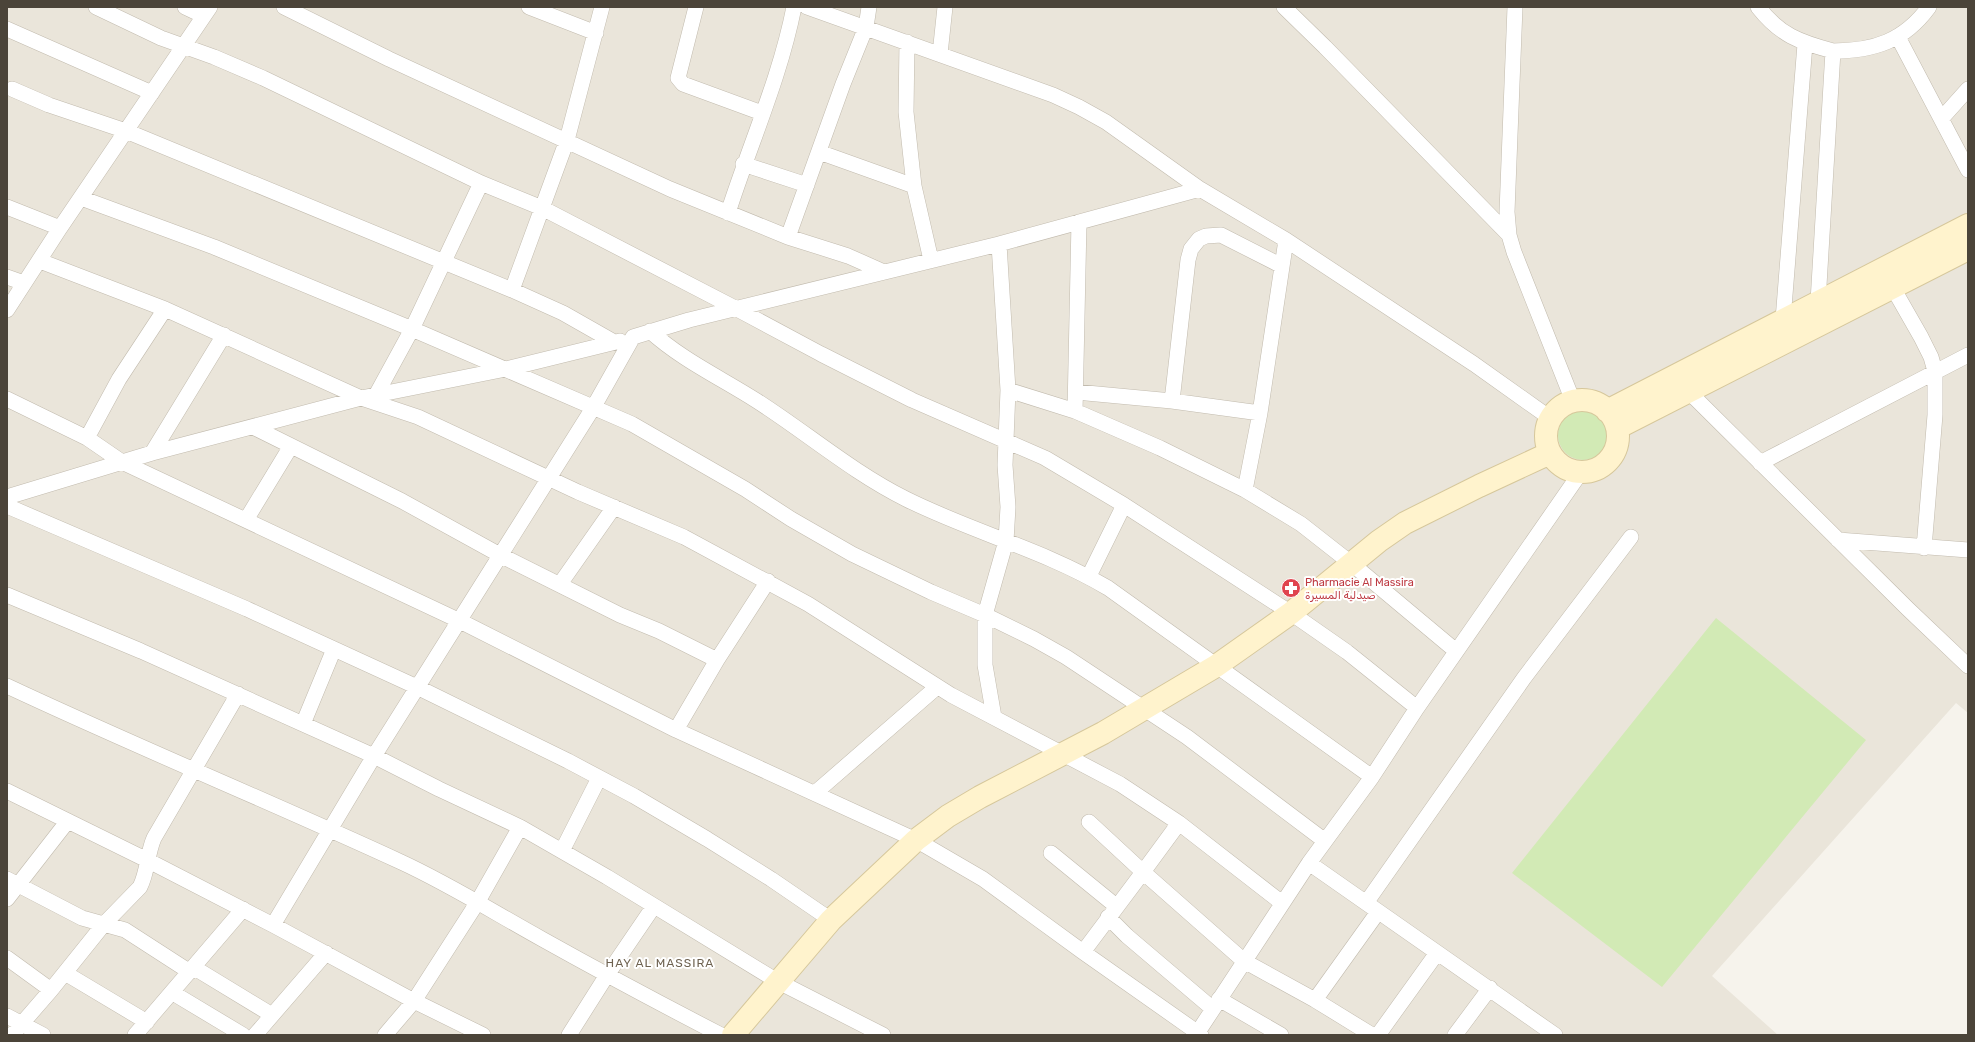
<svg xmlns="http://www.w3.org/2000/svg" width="1975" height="1042" font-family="Rubik,'Noto Sans Arabic',sans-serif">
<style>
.residential{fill:#eae5da}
.green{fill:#d2eab5}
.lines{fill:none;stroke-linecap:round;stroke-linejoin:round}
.street-casing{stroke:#c2bbae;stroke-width:16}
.secondary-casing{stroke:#d6c79b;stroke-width:24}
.street{stroke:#fff;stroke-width:15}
.secondary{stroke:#fff3cd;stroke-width:22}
.labels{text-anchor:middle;stroke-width:4;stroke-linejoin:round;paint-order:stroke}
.health-label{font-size:11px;fill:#be3a42;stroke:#fff;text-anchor:start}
.neighbourhood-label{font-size:12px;letter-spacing:1px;fill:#6e6250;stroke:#fff}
</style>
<rect width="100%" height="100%" fill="#f6f3ec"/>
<!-- residential -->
<path class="residential" d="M7,7h1961v706l-12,-10 -244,273 66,59h-1771z"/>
<!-- green -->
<path class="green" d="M1558 435a25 25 0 1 1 50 0a25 25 0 1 1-50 0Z
M1716,618l150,122 -204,247 -150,-114z"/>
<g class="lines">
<!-- street casing -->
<g class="street-casing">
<path id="street" d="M96,7l65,31 53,19 49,21 218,105 61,25 195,101 84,45 91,46 133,58 79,47 167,108 56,39 70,56
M185,7l19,9
M284,7l105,52 281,130 118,48 60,19 36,16
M529,7l67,26
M696,7l-18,71 5,6 79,29
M807,7l246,88 26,12 27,15 94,67 86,51 188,124 76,54
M1284,7l41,40 184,188
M1515,7l-8,205 2,23 5,17 59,149
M1758,7c22,28 41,35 75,44
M7,29l145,64
M1898,37l70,133
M907,42l-1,70 8,74 17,74
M940,54l5,-47
M12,89l37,16 77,26 386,159 51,23 51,29
M1942,118l26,-29
M819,152l95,34
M743,164l64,21
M81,198l133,49 198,82 220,95 113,65 46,30 61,35 79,38 54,23 49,24 32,18 121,80 138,104
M7,207l53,21
M728,213c22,-69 52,-135 66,-206
M788,237l55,-153 23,-57 3,-20
M40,261l125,48 196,89 57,19 160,75 106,45 124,67 143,91 169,89 59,39 103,80
M7,277l17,6
M1893,288l28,49 10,20 4,14v44l-11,133
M512,290l55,-150 35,-133
M1818,302l15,-251c41,0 71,-10 96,-44
M7,310l53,-82 150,-221
M1783,320l22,-276
M650,331c32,29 71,47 107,70 50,32 95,71 149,98 66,33 138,51 202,89l264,189
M1008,390l67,21 85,37 85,42 56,34 51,40 104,87
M1076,392l96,9 88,12
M1689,392l219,217 60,57
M376,395l36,-66 69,-146
M7,399l80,39 35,24 338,159 216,109 240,110 67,39 100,73 118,83
M1172,401l16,-141 3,-11 8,-10 7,-3 15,-1 61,31
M1075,411l4,-189
M253,427l149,74 98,54 120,60 39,16 58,29
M87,438l32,-59 46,-70
M152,453l72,-118
M1760,463l208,-108
M1245,490l15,-77 26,-173
M7,497l145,-44 209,-55 145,-29 114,-28
M7,506l240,103 170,78 151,74 66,35 73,43 64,40 60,41
M246,520l45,-74
M1838,540l130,10
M1089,576l35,-71
M560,584l54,-77
M7,595l134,56 233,105 65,33 81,38 87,50 170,104 106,54
M7,686c130,61 264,116 394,176 48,22 94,51 141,77 59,33 119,65 179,96
M994,717l-9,-52v-50l21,-74 2,-34 -3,-42 3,-75 -9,-146
M303,724l31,-75
M676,730l41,-70 51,-79
M7,791l140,69 126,65 141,76 69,34
M815,793l122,-106
M1179,823l-36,49 101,89 71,39 57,35
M562,851l37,-73
M1051,853l65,53
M1309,863l246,172
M7,879l75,39 43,12 65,42
M7,899l60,-77
M1366,903l158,-225 107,-141
M1108,917l19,19 86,73
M273,925l101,-169 219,-348 40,-71 56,-17 310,-76 201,-55
M1083,952l60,-80 -54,-50
M7,958l44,32
M193,967l79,48
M65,973l82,49
M173,993l70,42
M1219,999l62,36
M1315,1000l63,-88
M7,1016l36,19
M12,1035l39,-45 53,-66 36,-37c8,-16 7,-33 14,-49l84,-144
M135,1035l108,-126
M255,1035l71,-82
M385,1035l29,-34 63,-98 43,-76
M569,1035l38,-60 47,-69
M1196,1035l113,-172 63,-86 45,-69 164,-236
M1378,1035l59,-82
M1455,1035l35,-47"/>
</g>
<!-- secondary casing -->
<g class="secondary-casing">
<path id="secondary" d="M1546 436a36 36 0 1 1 72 0a36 36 0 1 1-72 0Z
M1607,411l361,-186
M1617,428l351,-179
M733,1035l98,-115 85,-80 32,-24 32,-19 123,-64 113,-67 75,-53 88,-72 26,-18 74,-37 71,-33"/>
</g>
<!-- street -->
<use href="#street" class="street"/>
<!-- secondary -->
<use href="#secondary" class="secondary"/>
</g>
<!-- icons -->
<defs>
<g id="pharmacy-disc" transform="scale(1)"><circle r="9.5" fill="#e0444e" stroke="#fff"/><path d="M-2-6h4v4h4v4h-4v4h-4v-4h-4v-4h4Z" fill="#fff"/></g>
</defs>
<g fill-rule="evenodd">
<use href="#pharmacy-disc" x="1291" y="588"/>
</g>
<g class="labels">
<!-- health labels -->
<g class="health-label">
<text x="1305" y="586">Pharmacie Al Massira<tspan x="1305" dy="13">صيدلية المسيرة</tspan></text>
</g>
<!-- neighbourhood labels -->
<g class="neighbourhood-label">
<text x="660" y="967">HAY AL MASSIRA</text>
</g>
</g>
<!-- border -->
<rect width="1975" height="1042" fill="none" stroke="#4b4439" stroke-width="16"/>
</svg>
